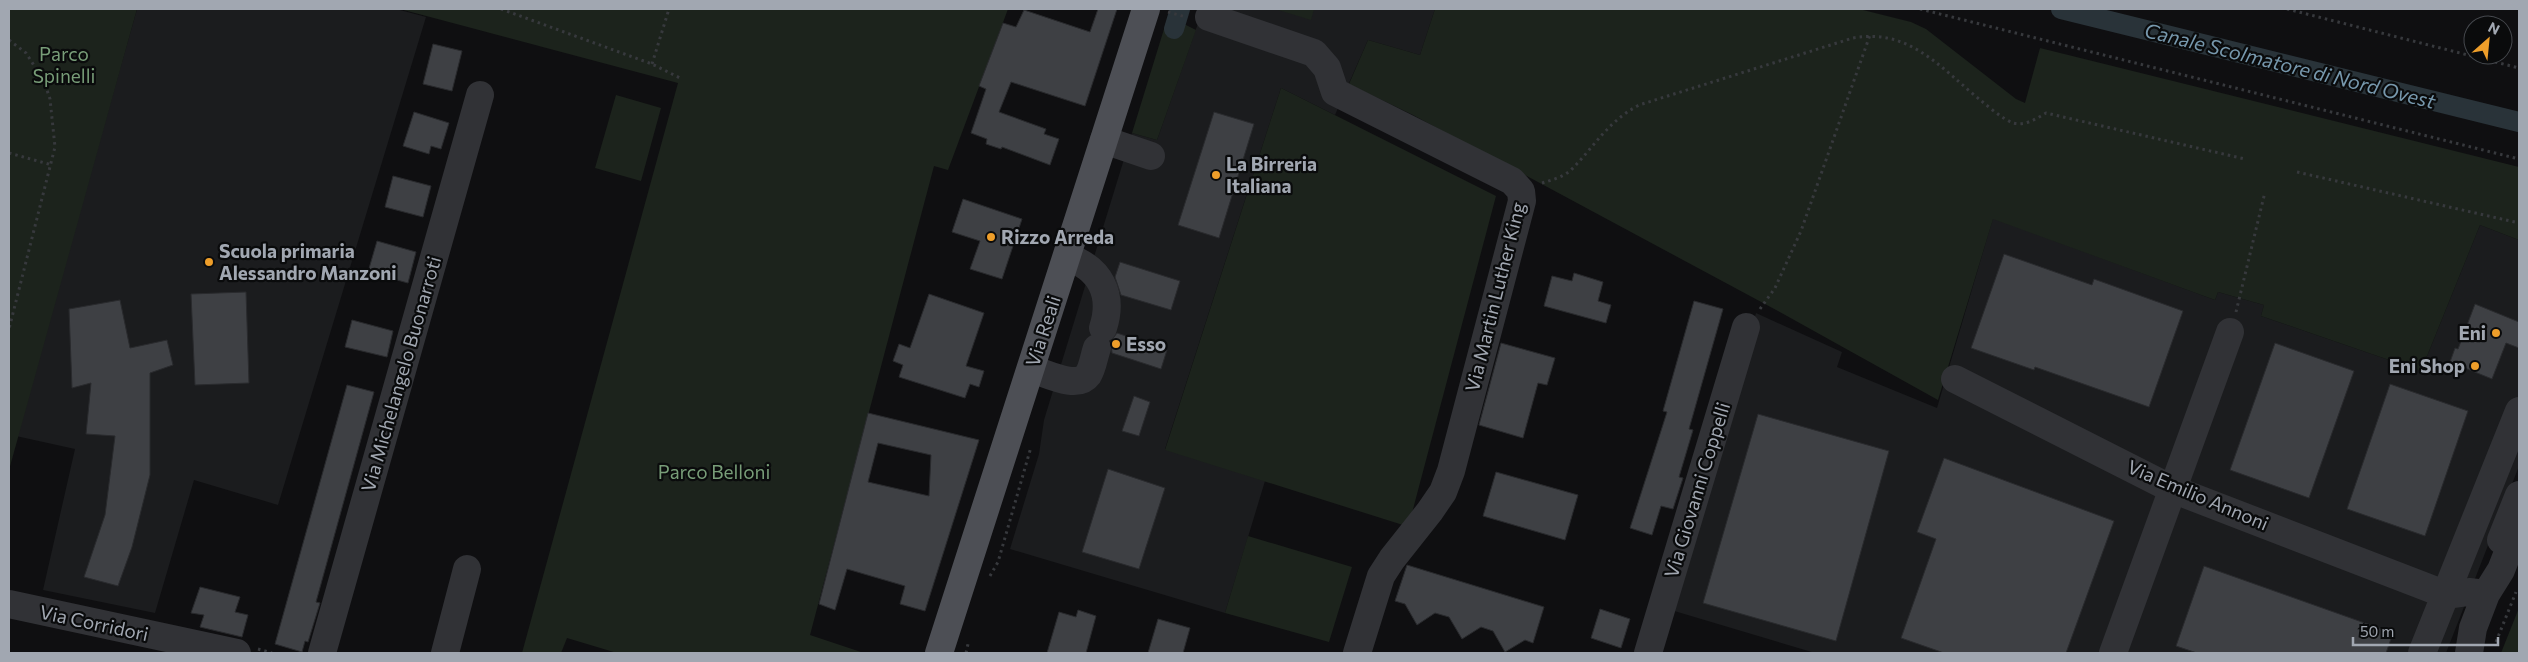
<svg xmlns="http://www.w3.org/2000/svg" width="2528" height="662" font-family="Commissioner,sans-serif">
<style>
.built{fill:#1b1c1e}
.green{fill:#1c231c}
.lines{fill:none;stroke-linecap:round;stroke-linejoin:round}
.canal{stroke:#293339;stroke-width:20}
.building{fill:#3e4044;stroke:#292a2d;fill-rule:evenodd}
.path{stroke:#37393d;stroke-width:3;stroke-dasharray:2.5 4;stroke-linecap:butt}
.minor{stroke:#313236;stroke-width:28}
.major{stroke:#4d4f55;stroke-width:28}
.poi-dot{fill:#ee9e2a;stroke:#0a0b0c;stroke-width:2}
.labels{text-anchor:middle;stroke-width:4.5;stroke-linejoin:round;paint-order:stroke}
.park-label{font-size:19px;fill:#789d78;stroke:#0a0b0c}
.poi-label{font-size:19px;font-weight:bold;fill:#a1a7b1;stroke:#0a0b0c;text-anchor:start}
.street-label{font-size:19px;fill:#a1a7b1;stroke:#0a0b0c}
.water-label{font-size:20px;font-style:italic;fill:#7798ad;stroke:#0a0b0c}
</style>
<rect width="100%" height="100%" fill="#0f0f11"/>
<!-- built -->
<path class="built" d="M137,9h259l30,8 -148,488 -84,-25 -39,133 -112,-23 32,-141 -59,-13z
M1203,9h232l-15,46 -52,-15 -33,75 -54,-27 -116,361 100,32 -40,132 -215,-64 29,-95 5,-34 88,-287 25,7z
M1993,218l222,82 3,-8 46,13 -3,11 160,55 59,-146 39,15v226l-73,187h-631l-144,-43 85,-297 86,39 -5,15 100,41z"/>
<!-- green -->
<path class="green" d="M9,9h128l-128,461z
M400,9h608l-60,161 -14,-4 -124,469 54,18h-247l-50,-15 -6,15h-39l156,-570z
M1275,9h39l-3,11z
M1435,9h424l52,13 15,7 90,70 9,4 15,-55 479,119v73l-39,-15 -59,146 -160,-55 3,-11 -46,-13 -3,8 -222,-81 -55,181 -160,-89 -365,-196 -64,-31 19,-44 52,15z
M1168,16l5,1 -2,7 3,5h4l4,-6 14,7 -39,110 -25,-7z
M1281,88l215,108 -84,317 -9,12 -238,-75z
M616,95l45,13 -20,73 -46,-13z
M1248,536l104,31 -23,75 -104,-29z
M2519,608v45h-18z"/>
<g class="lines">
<!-- canal -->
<path class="canal" d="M2061,9l458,113
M1174,29l6,-20"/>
</g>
<!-- building -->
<path class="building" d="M1098,9h19l-32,97 -74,-24 -12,30 47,17 -2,5 15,5 -9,26 -48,-18 -1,2 -15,-5 1,-5 -16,-6 15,-44 -7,-3 24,-63 13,4 8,-17 66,22z
M433,44l29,7 -10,40 -29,-7z
M414,112l35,11 -8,26 -10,-3 -2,8 -26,-8z
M1214,112l40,12 -35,114 -41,-13z
M393,176l38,10 -8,31 -38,-10z
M963,199l59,20 -20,60 -32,-10 10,-28 -28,-9z
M377,241l39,11 -8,31 -40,-11z
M2004,254l88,31 2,-6 89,32 -34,96 -114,-40 -1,3 -63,-22z
M1120,262l60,19 -9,29 -50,-15 -6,-18z
M1574,273l29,9 -5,19 13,4 -5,18 -62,-17 8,-30 20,5z
M246,292l3,91 -54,2 -4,-91z
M929,294l55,19 -18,53 18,5 -5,16 -9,-3 -5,14 -66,-21 4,-12 -10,-4 6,-17 11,4z
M120,300l10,48 37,-8 6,25 -23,8v102l-18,72 -14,39 -34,-9 21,-62 10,-79 -29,-2 5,-51 -19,5 -3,-79z
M1694,301l29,8 -34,120 4,1 -14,47 4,1 -10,31 -12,-3 -9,29 -22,-7 37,-116 -4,-1z
M2475,304l44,18v26l-13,-5 -14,36 -42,-17 5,-14 3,1z
M352,320l41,11 -6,26 -42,-10z
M1117,333l50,17 -6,19 -49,-16 -1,-12z
M1501,343l54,15 -8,27 -9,-2 -15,55 -44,-13z
M2275,343l79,28 -45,127 -79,-28z
M2390,384l78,27 -43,125 -78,-27z
M347,385l27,7 -58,210 4,1 -12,39 -3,-1 -3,11 -27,-8z
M1134,396l16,6 -11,34 -17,-5z
M868,413l111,27 -54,171 -25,-7 5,-18 -58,-17 -12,41 -16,-6zM878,443l53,12 -2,41 -61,-14z
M1758,414l131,37 -53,190 -133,-38z
M1944,458l170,63 -48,132h-122l-43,-15 35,-99 -19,-7z
M1108,469l57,19 -26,81 -57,-17z
M1496,472l82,23 -13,45 -82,-24z
M1407,565l137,42 -11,36 -8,-3 -20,12 -12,-21 -12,-4 -19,12 -13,-22 -14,-4 -18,12 -12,-21 -10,-3z
M2204,566l189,67 -7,20h-189l-21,-7z
M200,587l40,10 -5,15 13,3 -6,22 -42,-10 4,-12 -13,-2z
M1600,609l30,10 -9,29 -30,-10z
M1078,610l18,6 -10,37h-39l12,-41 17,5z
M1158,619l32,9 -7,25h-35z"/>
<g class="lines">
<!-- path -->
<path class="path" d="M501,9l151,55 28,14
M1920,9l599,150
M2287,9l232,59
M1168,12l18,5
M9,40l17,13 18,28 6,18 5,48 -46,182
M652,64l17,-55
M9,153l43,12
M2297,172l222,51
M1542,183c10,-3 21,-6 29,-13 24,-24 36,-48 68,-65l214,-67c55,-10 86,28 126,61 10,8 22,19 34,24 12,3 23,-4 33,-10l199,46
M1760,309l15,-21 26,-57 69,-196
M2236,312l29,-120
M990,576l8,-14 33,-115
M2496,642l20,-50
M258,649l14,4
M966,653l2,-9"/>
<!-- minor -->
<path class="minor" d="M1209,17l105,36 13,15 8,24 177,89 9,10 1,10 -71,270 -8,21 -13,19 -38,48 -11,17 -24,77
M1104,140l47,16
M1067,257c33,11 47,37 36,71
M1031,369c15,4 46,21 57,6 5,-8 6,-19 9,-27
M1955,379l217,110 275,106 22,-3 17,2
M2501,540l18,-45
M9,604l228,49
M322,653l158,-558
M445,653l22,-84
M1648,653l98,-326
M2113,653l117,-321
M2422,653l97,-242
M2469,653l4,-25 13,-34 15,-24 18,-46"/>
<!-- major -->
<path class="major" d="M939,653l207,-644"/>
</g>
<!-- markers -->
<g class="poi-dot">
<circle cx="1216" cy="175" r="5"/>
<circle cx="991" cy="237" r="5"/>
<circle cx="209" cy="262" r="5"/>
<circle cx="2496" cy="333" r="5"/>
<circle cx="1116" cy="344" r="5"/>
<circle cx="2475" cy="366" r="5"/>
</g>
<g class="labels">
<!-- park labels -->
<g class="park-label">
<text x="64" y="61">Parco<tspan x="64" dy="22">Spinelli</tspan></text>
<text x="714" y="479">Parco Belloni</text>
</g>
<!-- poi labels -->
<g class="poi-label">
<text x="1226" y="171">La Birreria<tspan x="1226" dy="22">Italiana</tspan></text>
<text x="1001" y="244">Rizzo Arreda</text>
<text x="219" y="258">Scuola primaria<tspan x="219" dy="22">Alessandro Manzoni</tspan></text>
<text x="2486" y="340" text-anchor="end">Eni</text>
<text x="1126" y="351">Esso</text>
<text x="2465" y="373" text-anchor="end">Eni Shop</text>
</g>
<!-- street labels -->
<g class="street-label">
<text transform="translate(1495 297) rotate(-76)" y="7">Via Martin Luther King</text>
<text transform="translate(1043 331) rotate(-72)" y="7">Via Reali</text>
<text transform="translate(401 374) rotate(-74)" y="7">Via Michelangelo Buonarroti</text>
<text transform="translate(1697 490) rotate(-73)" y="7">Via Giovanni Coppelli</text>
<text transform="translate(2198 495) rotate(23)" y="7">Via Emilio Annoni</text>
<text transform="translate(94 623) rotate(12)" y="7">Via Corridori</text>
</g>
<!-- water labels -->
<g class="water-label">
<text transform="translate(2290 66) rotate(14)" y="7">Canale Scolmatore di Nord Ovest</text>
</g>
</g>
<!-- border -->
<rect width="2528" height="662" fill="none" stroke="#a1a7b1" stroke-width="20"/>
<!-- north arrow -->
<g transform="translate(2488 40) rotate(27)"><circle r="24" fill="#0a0b0c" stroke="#46494e"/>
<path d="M0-4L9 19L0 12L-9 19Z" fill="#ee9e2a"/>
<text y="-8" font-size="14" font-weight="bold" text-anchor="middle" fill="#a1a7b1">N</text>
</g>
<!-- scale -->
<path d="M2353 637v8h145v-8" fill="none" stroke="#a1a7b1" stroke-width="2.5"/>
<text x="2360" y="637" font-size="15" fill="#a1a7b1" stroke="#0a0b0c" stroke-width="4" paint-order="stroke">50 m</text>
</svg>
